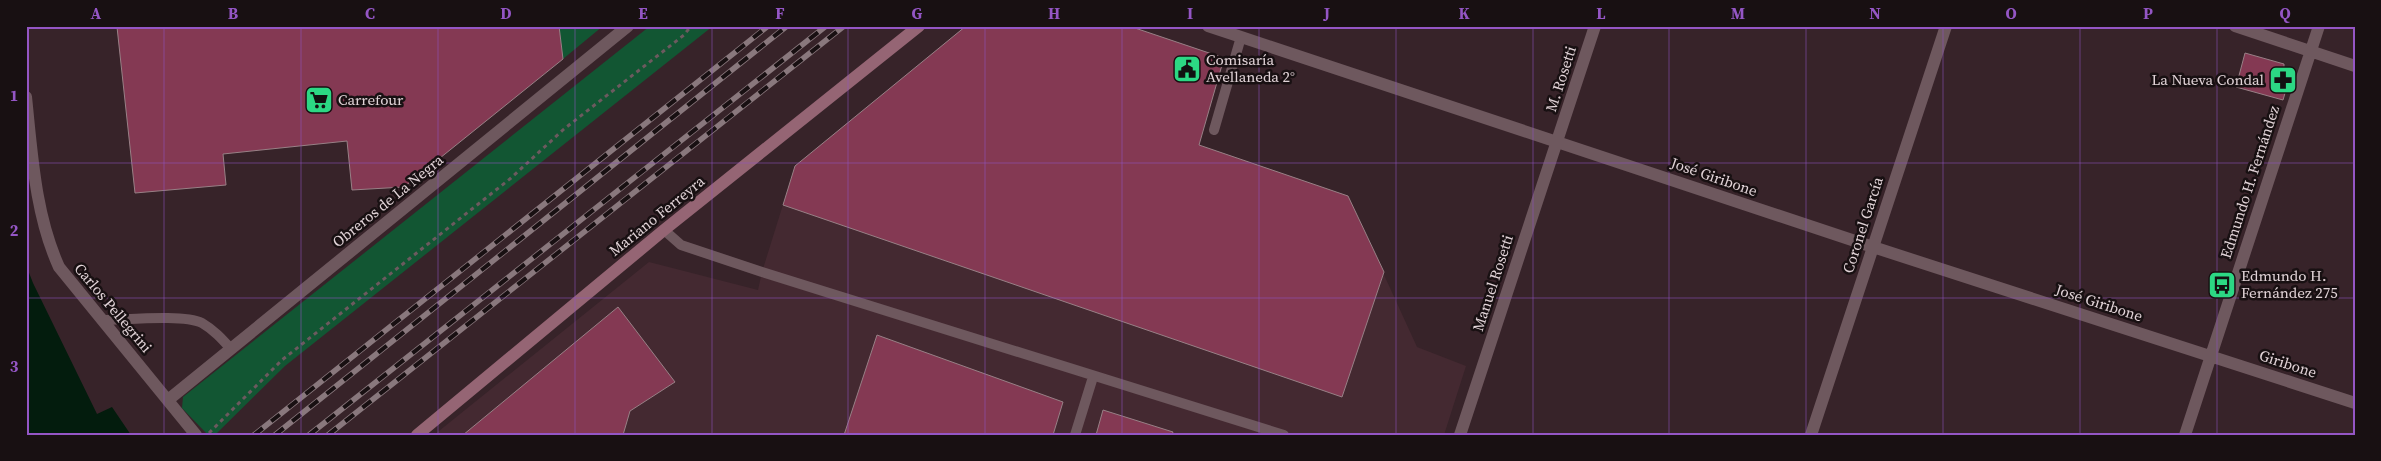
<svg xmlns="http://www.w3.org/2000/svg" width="2381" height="461" font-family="'Source Serif 4',serif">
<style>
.built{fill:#442931}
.green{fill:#125633}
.water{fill:#031c0d}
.building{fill:#843953;stroke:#988086}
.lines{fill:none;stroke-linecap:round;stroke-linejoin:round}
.path{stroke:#6c5a5f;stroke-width:3;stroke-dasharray:4 4;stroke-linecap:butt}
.lane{stroke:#6e585e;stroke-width:10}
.street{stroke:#6e585e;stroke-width:12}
.secondary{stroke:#956574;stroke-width:12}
.rail-casing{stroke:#89787d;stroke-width:5.5}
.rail{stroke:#181012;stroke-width:4;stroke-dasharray:11;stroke-linecap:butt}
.grid{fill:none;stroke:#9456c5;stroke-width:1;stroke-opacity:0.55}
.labels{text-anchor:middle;stroke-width:5;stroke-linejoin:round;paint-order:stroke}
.poi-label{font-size:15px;fill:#e1d3d7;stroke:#181012;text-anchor:start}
.street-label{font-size:15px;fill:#e1d3d7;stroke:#181012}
.neatline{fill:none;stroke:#9456c5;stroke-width:2}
.grid-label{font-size:16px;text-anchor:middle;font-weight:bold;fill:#9456c5}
</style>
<rect width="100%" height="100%" fill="#372329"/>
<!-- built -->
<path class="built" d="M1150,81l61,23 -12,41 149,51 69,151 49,19 -22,69h-1010l215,-173 109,28 4,-18 33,-106z"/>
<!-- green -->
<path class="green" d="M559,26h44l-40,33z
M650,26h63l-428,340 -70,69h-7l-26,-27 1,-11z"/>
<!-- water -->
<path class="water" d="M26,265l7,18 64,131 15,-7 19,28h-105z"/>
<!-- building -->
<path class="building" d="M125,26h434l4,33 -159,128 -52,3 -5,-49 -124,13 3,31 -91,8 -18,-166z
M966,26h163l95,32 -25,87 149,51 36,76 -42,125 -559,-192 12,-39z
M2245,53l39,11v4l4,1 -2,6 4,1 -7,24 -47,-13z
M618,307l57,75 -45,29 -7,24h-160z
M877,335l186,67 -10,33h-209z
M1103,410l70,22 -1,3h-76z"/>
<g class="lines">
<!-- path -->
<path class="path" d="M209,433l73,-73 229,-182 53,-49 120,-94 7,-9"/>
<!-- lane -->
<path class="lane" d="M1214,130l27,-93
M664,230l17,15 81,27 522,163
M103,320c22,0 80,-6 99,3 12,7 20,16 29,26
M1075,435l18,-58"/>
<!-- street -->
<path class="street" d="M1208,26l665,221 482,156
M2235,26l120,40
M26,97c6,57 9,117 33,170l137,168
M168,400l460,-374
M1460,435l135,-409
M1811,435l135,-409
M2185,435l134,-409"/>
<!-- secondary -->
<path class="secondary" d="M417,435l247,-205 255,-204"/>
<!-- rail casing -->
<g class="rail-casing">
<path id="rail" d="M254,435l514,-409
M275,435l512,-409
M309,435l517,-409
M328,435l516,-409"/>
</g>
<!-- rail -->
<use href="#rail" class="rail"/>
</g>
<!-- grid -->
<path class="grid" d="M164,26v409M301,26v409M438,26v409M575,26v409M712,26v409M848,26v409M985,26v409M1122,26v409M1259,26v409M1396,26v409M1533,26v409M1669,26v409M1806,26v409M1943,26v409M2080,26v409M2217,26v409M26,163h2329M26,298h2329"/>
<!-- icons -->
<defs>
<g id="civic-square" transform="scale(1.4375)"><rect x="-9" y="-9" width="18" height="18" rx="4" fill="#2cd884" stroke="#181012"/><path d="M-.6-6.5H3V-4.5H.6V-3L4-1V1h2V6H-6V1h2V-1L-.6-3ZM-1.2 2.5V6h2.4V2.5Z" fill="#111"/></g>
<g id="pharmacy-square" transform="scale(1.4375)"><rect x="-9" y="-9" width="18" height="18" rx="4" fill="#2cd884" stroke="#181012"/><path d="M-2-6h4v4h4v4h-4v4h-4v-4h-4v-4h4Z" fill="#111"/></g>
<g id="supermarket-square" transform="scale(1.4375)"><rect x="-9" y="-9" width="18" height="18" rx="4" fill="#2cd884" stroke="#181012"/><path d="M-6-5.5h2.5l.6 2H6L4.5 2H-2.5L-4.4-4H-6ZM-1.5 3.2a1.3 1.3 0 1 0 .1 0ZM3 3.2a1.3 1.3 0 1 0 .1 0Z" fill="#111"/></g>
<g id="bus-square" transform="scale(1.4375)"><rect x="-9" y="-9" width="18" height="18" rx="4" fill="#2cd884" stroke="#181012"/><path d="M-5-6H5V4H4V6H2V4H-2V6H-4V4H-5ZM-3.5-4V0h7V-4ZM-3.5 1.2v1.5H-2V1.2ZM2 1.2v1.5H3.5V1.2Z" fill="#111"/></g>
</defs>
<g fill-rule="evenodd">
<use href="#civic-square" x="1187" y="69"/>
<use href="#pharmacy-square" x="2283" y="80"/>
<use href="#supermarket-square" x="319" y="100"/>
<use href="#bus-square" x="2222" y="285"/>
</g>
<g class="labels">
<!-- poi labels -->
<g class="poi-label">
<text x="1206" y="65">Comisaría<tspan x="1206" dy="17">Avellaneda 2°</tspan></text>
<text x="2264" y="85" text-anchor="end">La Nueva Condal</text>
<text x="338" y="105">Carrefour</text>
<text x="2241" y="281">Edmundo H.<tspan x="2241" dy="17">Fernández 275</tspan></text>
</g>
<!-- street labels -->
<g class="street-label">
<text transform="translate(1561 79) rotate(-72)" y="5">M. Rosetti</text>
<text transform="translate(1714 177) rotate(19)" y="5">José Giribone</text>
<text transform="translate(2250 182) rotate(-72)" y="5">Edmundo H. Fernández</text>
<text transform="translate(388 201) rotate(-39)" y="5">Obreros de La Negra</text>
<text transform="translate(657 216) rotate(-39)" y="5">Mariano Ferreyra</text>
<text transform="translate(1863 225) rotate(-72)" y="5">Coronel García</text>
<text transform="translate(1493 283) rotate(-72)" y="5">Manuel Rosetti</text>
<text transform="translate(2099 303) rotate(18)" y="5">José Giribone</text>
<text transform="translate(113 308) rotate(50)" y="5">Carlos Pellegrini</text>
<text transform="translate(2288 364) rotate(18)" y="5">Giribone</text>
</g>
</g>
<!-- border -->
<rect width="2381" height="461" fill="none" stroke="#181012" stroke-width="55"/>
<rect x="28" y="28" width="2326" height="406" class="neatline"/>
<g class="grid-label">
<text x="96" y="19">A</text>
<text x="233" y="19">B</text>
<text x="370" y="19">C</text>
<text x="506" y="19">D</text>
<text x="643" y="19">E</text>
<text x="780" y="19">F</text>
<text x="917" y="19">G</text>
<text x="1054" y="19">H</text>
<text x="1190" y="19">I</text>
<text x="1327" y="19">J</text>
<text x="1464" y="19">K</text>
<text x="1601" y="19">L</text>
<text x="1738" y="19">M</text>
<text x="1875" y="19">N</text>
<text x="2011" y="19">O</text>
<text x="2148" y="19">P</text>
<text x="2285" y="19">Q</text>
<text x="14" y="101">1</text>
<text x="14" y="236">2</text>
<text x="14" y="372">3</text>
</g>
</svg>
